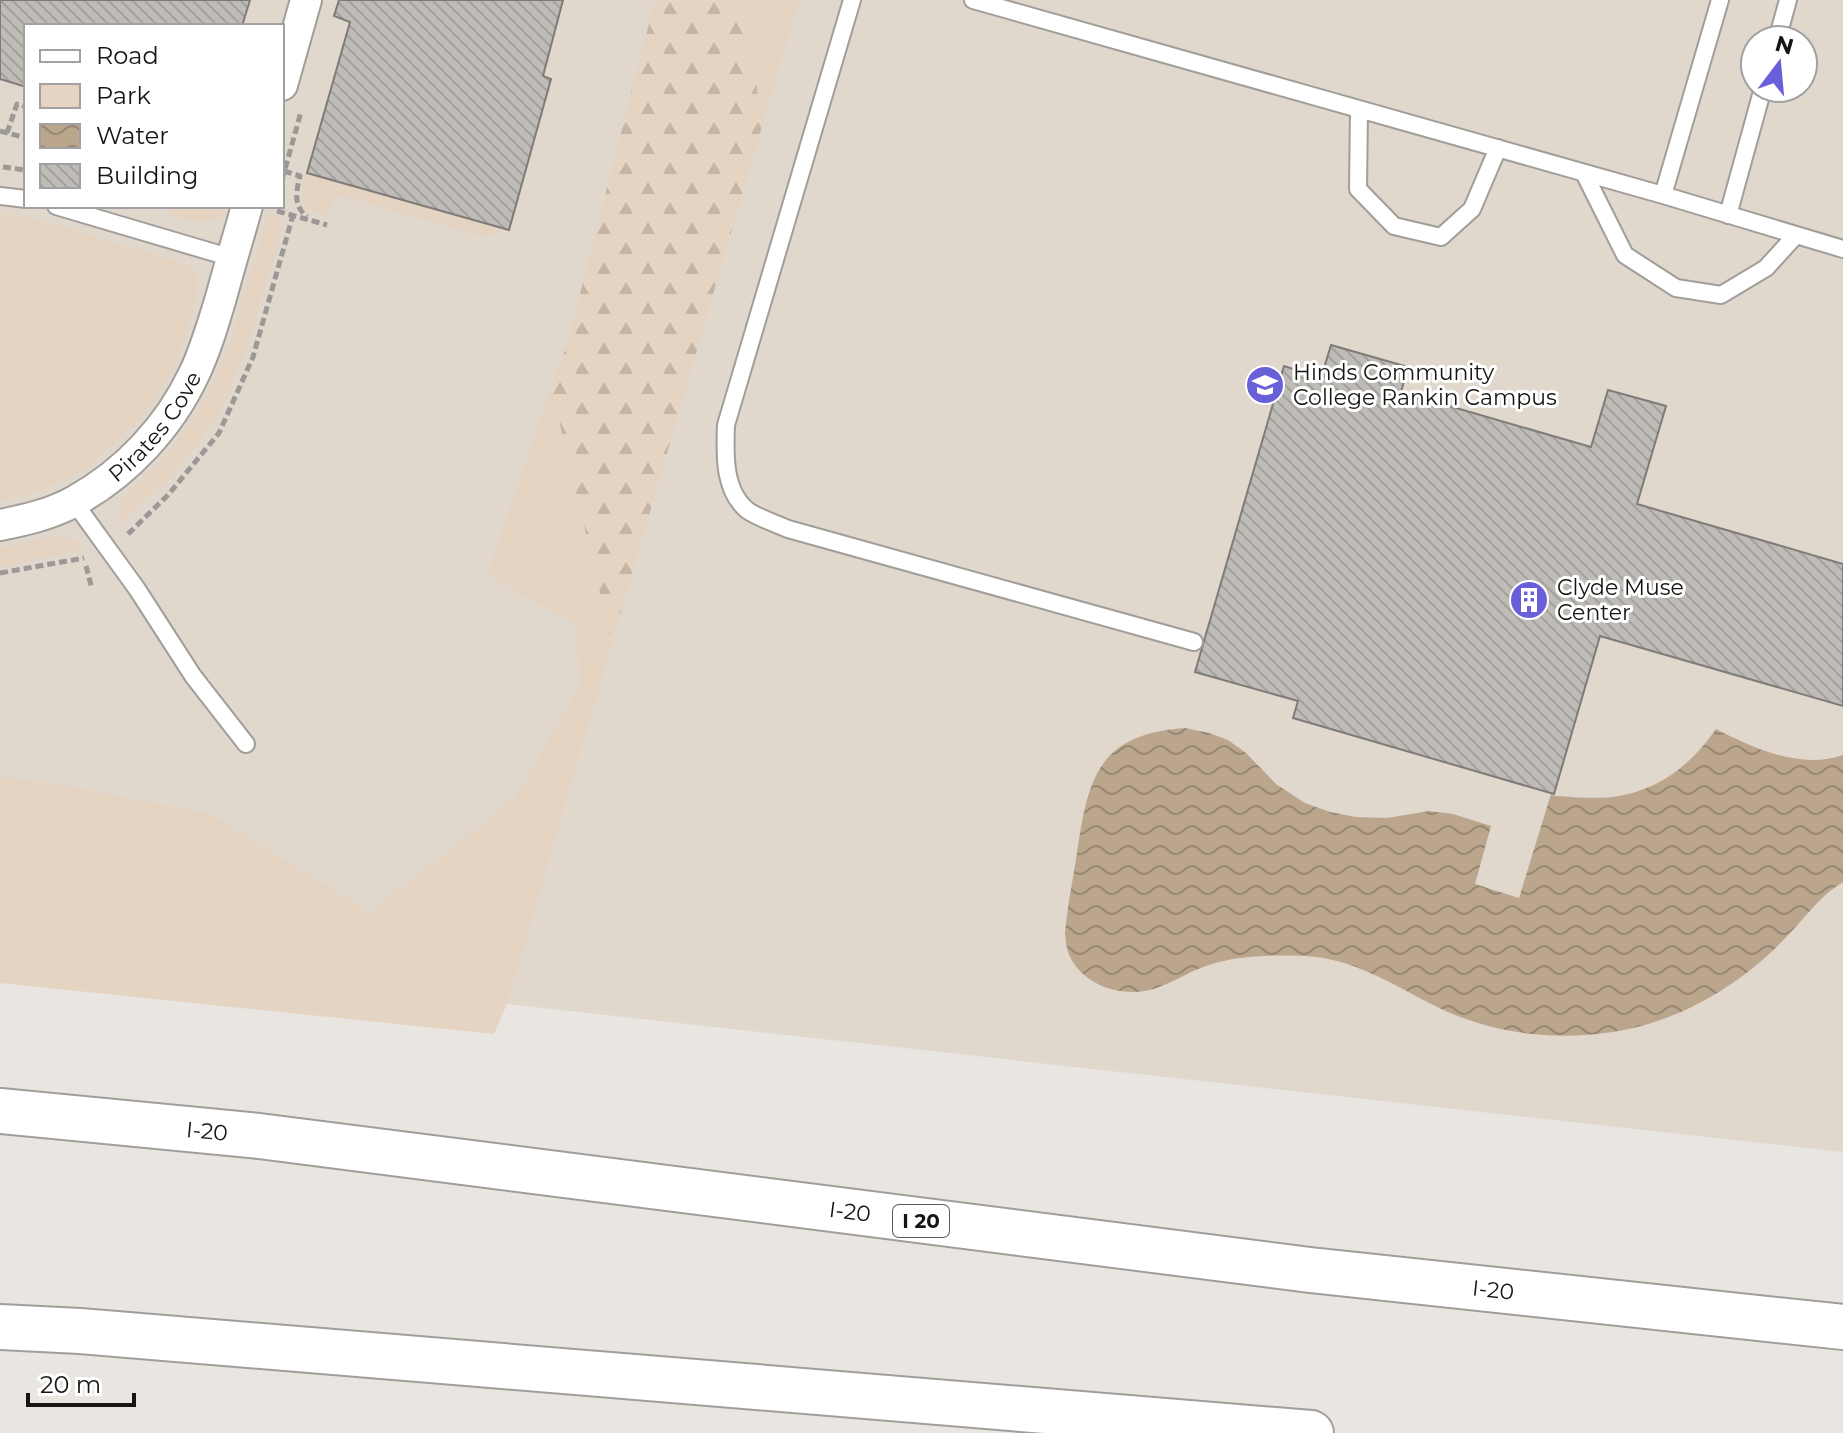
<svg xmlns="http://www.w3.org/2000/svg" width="1843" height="1433" font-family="Montserrat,sans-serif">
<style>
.built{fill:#e0d7cd;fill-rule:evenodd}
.green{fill:#e5d4c1}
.forest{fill:url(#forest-firs)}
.water{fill:url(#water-waves)}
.building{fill:url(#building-back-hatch);stroke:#7f7b78;stroke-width:2}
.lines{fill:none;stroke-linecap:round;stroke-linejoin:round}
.lane-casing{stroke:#a19e9a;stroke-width:20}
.street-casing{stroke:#a19e9a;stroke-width:34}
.highway-casing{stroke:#a19e9a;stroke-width:48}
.path{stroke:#9b9895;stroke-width:5;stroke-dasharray:8 4;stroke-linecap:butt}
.lane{stroke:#fff;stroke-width:16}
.street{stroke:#fff;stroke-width:30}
.highway{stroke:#fff;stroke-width:44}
.labels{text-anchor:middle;stroke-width:6;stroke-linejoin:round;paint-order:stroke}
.shield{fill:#fff;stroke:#5c5b5a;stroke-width:2}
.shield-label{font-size:20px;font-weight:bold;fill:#161513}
.poi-label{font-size:22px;fill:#161513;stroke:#fff;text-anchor:start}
.street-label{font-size:22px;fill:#161513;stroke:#fff}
</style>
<defs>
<pattern id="forest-firs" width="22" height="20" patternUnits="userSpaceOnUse" patternTransform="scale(2)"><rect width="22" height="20" fill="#e5d4c1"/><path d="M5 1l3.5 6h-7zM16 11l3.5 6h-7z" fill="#c4b5a5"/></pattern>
<pattern id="water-waves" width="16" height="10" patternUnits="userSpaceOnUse" patternTransform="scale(2)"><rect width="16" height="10" fill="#bba68d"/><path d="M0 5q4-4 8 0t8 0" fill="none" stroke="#978672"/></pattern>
<pattern id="building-back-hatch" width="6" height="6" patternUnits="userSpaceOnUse" patternTransform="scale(2)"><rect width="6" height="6" fill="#bfbcb8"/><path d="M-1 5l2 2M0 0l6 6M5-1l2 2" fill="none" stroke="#a3a19d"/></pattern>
</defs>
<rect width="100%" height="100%" fill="#e9e5e1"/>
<!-- built -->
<path class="built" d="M0,0h1843v1152l-1336,-148 -507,-114zM26,26h256v180h-256zM1755,40h48v48h-48z"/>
<!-- green -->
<path class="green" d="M745,0h54l-37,126z
M307,173l193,54 -2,5 -9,4h-8l-146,-42 -7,21c-30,-9 -31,-10 -21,-42z
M172,206h52l-5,11c-17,9 -32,2 -49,-3z
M7,214l21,3 159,47 11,12 -1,23 -23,72 -34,48 -56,51 -42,19 -42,13v-287z
M268,214h7l6,4 2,8 -34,115 -27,68 -29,41 -22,27 -53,49v-14l5,-13 46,-45 39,-60 21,-49z
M551,387l61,256 -105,361 -13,30 -494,-51v-206l65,9 145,28 160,99 146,-115 64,-113 -4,-61 -89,-49z
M61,535l18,7 5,7 -84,18v-19z"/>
<!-- forest -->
<path class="forest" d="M655,0h90l17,126 -150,517 -61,-256 16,-42z"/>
<!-- water -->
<path class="water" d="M1185,728l24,5 19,7 18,13 30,31 29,19 25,9 26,5 31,1 42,-7 24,3 38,12 -16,58 44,14 32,-104 4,2c19,1 39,3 58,1 45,-6 78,-32 103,-68 37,19 85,41 127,26v127c-22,13 -35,32 -52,50 -39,43 -90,77 -146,93 -69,19 -147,13 -212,-20 -41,-21 -81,-47 -128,-49 -31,-1 -67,-1 -96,9 -17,5 -33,16 -50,22 -33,13 -78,0 -91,-35 -2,-6 -2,-13 -3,-18 2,-27 8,-54 12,-81 11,-75 21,-119 108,-125z"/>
<!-- building -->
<path class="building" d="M0,0h250l-8,26h-216v61l-26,-8z
M339,0h224l-20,76 8,3 -42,151 -202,-57 43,-151 -16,-6z
M1331,345l77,22 -7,25 190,55 17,-57 58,16 -29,98 206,60v142l-243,-70 -46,158 -261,-76 5,-17 -103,-29 89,-306 37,12z"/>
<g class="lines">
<!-- lane casing -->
<g class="lane-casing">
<path id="lane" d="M852,0l-126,425c-1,28 -3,65 21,85 11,8 28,13 41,19l406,113
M973,0l690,195 180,54
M1777,40l11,-40
M1359,110l-1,79 36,37 47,11 31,-28 26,-61
M1584,173l41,82 51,33 45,7 45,-27 30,-33
M1663,195l57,-195
M0,196l26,3
M56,206l176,52
M1728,215l35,-127
M74,502l63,87 56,87 53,68"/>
</g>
<!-- street casing -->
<g class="street-casing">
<g id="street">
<path d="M282,85l24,-85"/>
<path id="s1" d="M0,525c25,-5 52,-11 75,-24 51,-28 94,-74 119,-127 12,-25 20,-53 28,-80 8,-30 17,-59 25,-88"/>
</g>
</g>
<!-- highway casing -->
<g class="highway-casing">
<g id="highway">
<path id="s2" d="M0,1111l259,25 1051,134 533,57"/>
<path d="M0,1327l80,4 1231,102"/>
</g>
</g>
<!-- path -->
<path class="path" d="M0,131l26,7
M7,133l10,-29 9,3
M3,167l22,3
M284,171l16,5c-4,16 -7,29 7,41
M282,180l19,-68
M277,211l50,14
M128,534l40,-39 51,-62 34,-76 40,-142
M86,566l6,23
M0,573l84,-15"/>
<!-- lane -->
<use href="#lane" class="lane"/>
<!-- street -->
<use href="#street" class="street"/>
<!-- highway -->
<use href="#highway" class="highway"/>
</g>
<!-- icons -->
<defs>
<g id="university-disc" transform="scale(2)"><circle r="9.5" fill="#685fd9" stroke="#fff"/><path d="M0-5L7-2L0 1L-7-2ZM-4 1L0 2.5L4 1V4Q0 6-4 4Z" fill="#fff"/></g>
<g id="building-disc" transform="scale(2)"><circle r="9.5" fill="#685fd9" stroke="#fff"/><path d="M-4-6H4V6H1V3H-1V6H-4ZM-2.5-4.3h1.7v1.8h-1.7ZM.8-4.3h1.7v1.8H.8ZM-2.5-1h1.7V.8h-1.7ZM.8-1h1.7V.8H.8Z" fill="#fff"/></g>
</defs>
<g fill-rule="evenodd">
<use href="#university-disc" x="1265" y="385"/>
<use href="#building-disc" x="1529" y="600"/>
</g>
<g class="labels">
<!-- shield labels -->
<rect class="shield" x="893" y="1205" width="56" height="32" rx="6"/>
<g class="shield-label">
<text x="921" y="1228">I 20</text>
</g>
<!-- poi labels -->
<g class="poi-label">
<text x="1293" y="380">Hinds Community<tspan x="1293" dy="25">College Rankin Campus</tspan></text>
<text x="1557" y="595">Clyde Muse<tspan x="1557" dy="25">Center</tspan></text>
</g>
<!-- street labels -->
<g class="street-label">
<text dy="8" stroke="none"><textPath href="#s1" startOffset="190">Pirates Cove</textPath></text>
<text dy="8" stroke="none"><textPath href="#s2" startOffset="208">I-20</textPath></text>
<text dy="8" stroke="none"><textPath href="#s2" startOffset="856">I-20</textPath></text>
<text dy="8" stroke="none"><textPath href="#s2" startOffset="1504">I-20</textPath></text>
</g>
</g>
<!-- legend -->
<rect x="24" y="24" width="260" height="184" fill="#ffffff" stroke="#a2a1a1" stroke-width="2"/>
<rect x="40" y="50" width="40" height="12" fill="#ffffff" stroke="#a2a1a1" stroke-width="2"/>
<text x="96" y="64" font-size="24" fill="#161513">Road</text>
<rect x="40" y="84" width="40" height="24" fill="#e5d4c1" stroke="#a2a1a1" stroke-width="2"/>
<text x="96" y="104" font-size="24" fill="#161513">Park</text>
<rect x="40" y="124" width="40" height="24" fill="url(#water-waves)" stroke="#a2a1a1" stroke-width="2"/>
<text x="96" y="144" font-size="24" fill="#161513">Water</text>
<rect x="40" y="164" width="40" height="24" fill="url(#building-back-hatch)" stroke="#a2a1a1" stroke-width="2"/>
<text x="96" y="184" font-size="24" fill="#161513">Building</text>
<!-- north arrow -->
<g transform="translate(1779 64) rotate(16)"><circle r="38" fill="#ffffff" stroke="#a2a1a1" stroke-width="2"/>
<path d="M0-6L14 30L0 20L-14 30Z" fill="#685fd9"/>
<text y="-12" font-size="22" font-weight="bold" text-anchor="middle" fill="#161513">N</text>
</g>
<!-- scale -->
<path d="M28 1393v12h106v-12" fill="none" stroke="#161513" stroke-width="4"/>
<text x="40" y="1393" font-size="24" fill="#161513" stroke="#ffffff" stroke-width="6" paint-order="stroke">20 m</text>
</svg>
